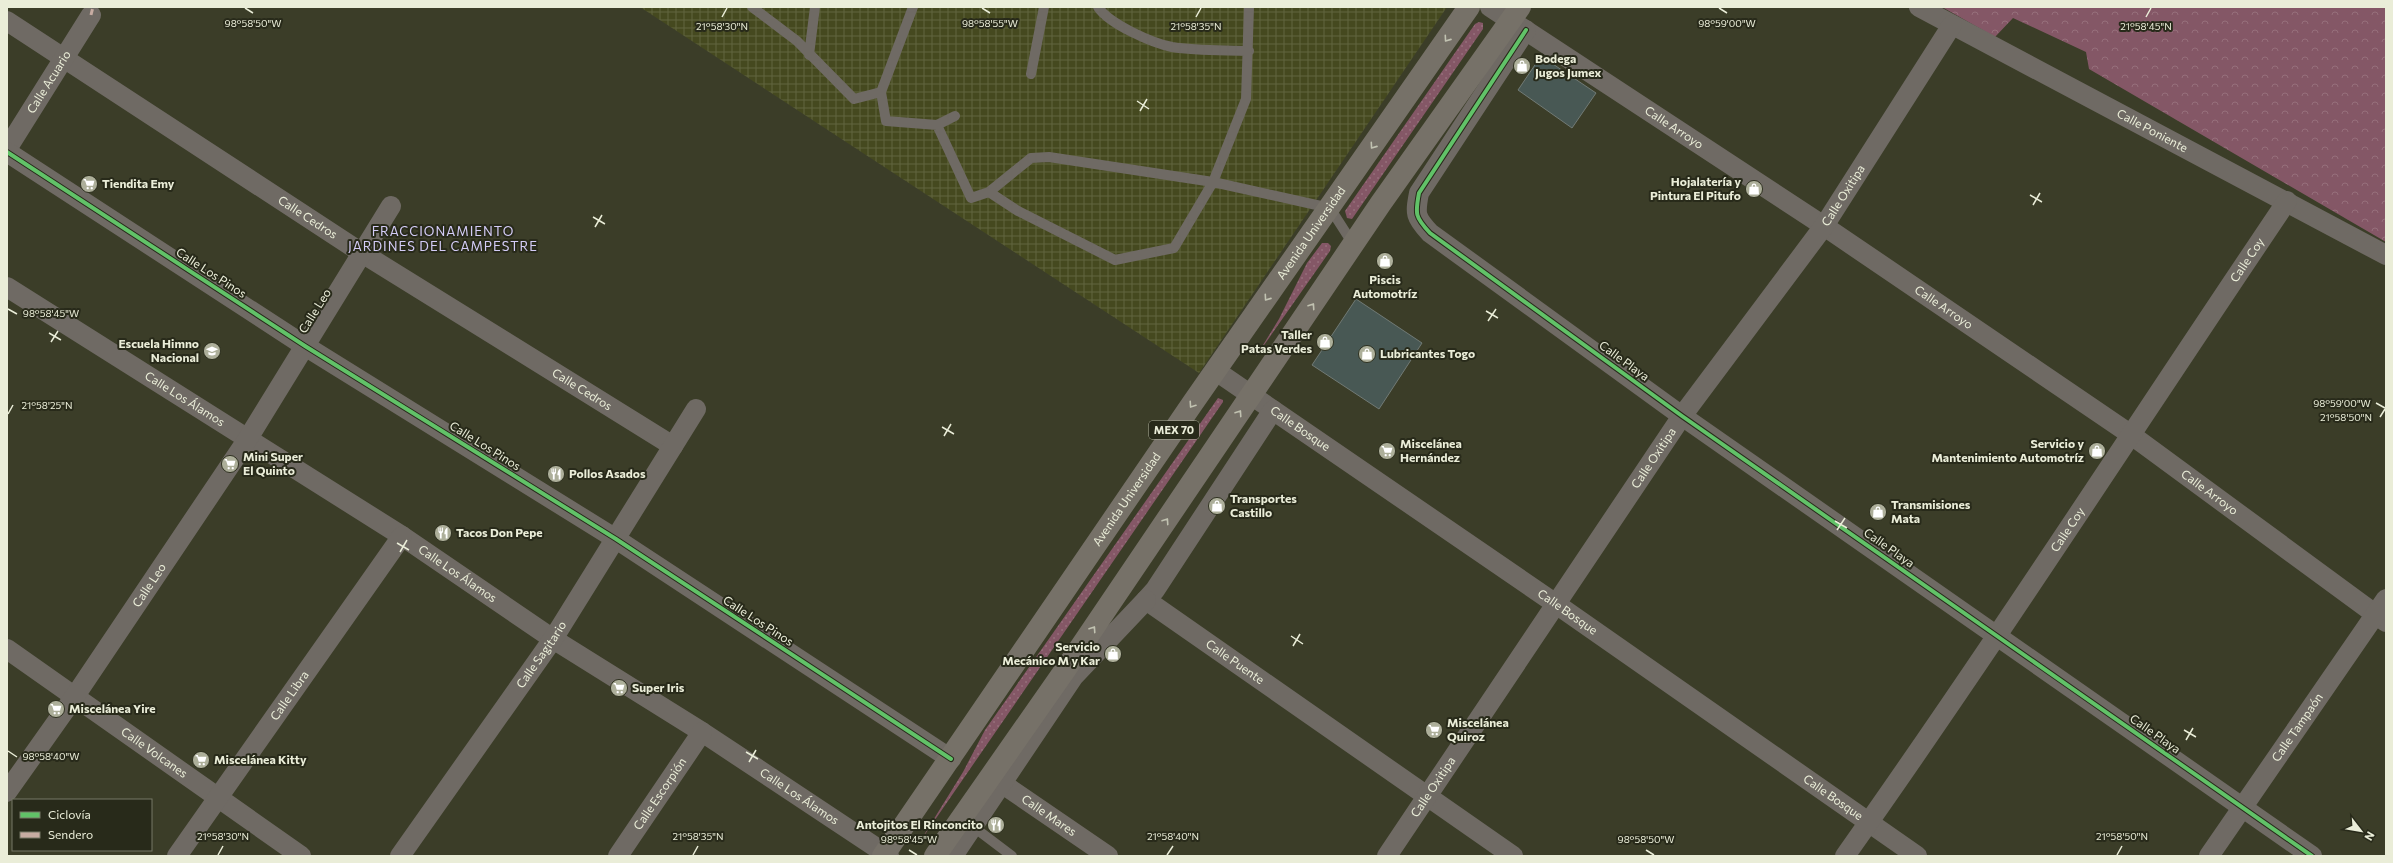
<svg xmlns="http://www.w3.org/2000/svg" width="2393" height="863" font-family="Commissioner,sans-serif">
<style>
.industrial{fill:url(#industrial-grid)}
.forest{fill:url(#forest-crowns)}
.park{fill:url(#park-dots)}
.building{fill:#485854;stroke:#717a75}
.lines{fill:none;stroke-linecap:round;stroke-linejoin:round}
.service{stroke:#6f6a64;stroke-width:10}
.minor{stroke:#6f6a64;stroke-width:20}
.primary{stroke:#767168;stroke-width:22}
.quiet{stroke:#c7aca2;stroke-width:3;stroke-dasharray:6 3;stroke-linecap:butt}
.cycleway-casing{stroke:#282a1a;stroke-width:6}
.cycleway{stroke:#61c268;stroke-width:4}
.oneway{stroke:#c1c2b1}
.ticks{fill:none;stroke:#eaedd8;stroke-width:1.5}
.labels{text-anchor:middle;stroke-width:4;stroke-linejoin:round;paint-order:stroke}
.shield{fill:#282a1a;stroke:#b0b29f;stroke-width:1}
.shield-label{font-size:11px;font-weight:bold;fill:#eaedd8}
.poi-label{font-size:12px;font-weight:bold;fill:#eaedd8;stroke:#282a1a;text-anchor:start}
.street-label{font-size:12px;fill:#eaedd8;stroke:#282a1a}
.neighbourhood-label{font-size:13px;letter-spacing:1px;fill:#d4ccf7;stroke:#282a1a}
.ticks-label{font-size:10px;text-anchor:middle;fill:#eaedd8;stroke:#282a1a;stroke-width:4;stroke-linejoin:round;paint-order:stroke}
</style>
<defs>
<pattern id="industrial-grid" width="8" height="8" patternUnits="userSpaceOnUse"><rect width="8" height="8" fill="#45491f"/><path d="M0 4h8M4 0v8" fill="none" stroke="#60643f"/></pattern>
<pattern id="forest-crowns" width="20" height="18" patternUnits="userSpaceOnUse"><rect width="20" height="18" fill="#845766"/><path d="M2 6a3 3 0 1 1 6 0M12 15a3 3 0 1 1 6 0" fill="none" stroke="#966f7b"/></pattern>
<pattern id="park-dots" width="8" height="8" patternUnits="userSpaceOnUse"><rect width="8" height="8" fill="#845766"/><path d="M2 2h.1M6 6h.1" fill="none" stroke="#966f7b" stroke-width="1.8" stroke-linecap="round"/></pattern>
</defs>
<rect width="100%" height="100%" fill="#3b3d28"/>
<!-- industrial -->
<path class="industrial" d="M640,7h807l-248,366z"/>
<!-- forest -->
<path class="forest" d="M1942,7h444v235l-297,-173 -3,-17 -73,-34 -18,19z"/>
<!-- park -->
<path class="park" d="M1479,22l4,1v6l-131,190 -5,-1 -2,-7 130,-187z
M1322,243h6l3,3 -1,5 -75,107 24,-39 28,-56z
M1218,398l5,2v2l-304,441 44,-71 22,-42z"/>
<!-- building -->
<path class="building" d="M1541,56l55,37 -24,35 -54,-38z
M1356,299l66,44 -43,66 -67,-44z"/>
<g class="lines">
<!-- service -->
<path class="service" d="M752,7l45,34 57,58 27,-7 5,29 51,4 18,-9
M1098,7c11,17 54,36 74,40 25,4 52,3 77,4
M809,55l6,-48
M1031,74l13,-67
M881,92l32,-85
M937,125l34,73 18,-6 29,19 97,49 59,-12 39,-66 33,-83 3,-92
M989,192l42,-34 18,-1 164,25 117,26 23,36
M971,825l41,31"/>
<!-- minor -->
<g class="minor">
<path id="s1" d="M1490,7l334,219 306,208 256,188"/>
<path id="s2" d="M1919,7l467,248"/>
<path id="s3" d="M7,21l355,232 311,193"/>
<path d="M1526,30l-107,163c-4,21 -4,24 11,40l252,183 630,440"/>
<path id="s4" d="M7,149l84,-134"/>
<path d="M7,152l298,194 311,193 335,220"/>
<path id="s5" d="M7,287l395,249 151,103 149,93 187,124"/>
<path id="s6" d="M1216,371l340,233 361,252"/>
<path id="s7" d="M1273,410l-118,180 -9,10 367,256"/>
<path id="s8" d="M7,649l294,207"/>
<path id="s9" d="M991,776l117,80"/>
<path id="s10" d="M7,792l68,-96 172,-256 144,-234"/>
<path id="s11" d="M177,856l225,-320"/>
<path id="s12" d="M400,856l153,-217 143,-230"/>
<path id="s13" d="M618,856l84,-124"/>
<path d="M953,856l121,-180 72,-76"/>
<path id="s14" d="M1387,856l295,-440 142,-190 128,-201"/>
<path id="s15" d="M1845,856c152,-215 295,-437 442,-655"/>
<path id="s16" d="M2209,856l177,-257"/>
</g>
<!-- primary -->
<g class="primary">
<path id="s17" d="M883,856l309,-452 277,-397"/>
<path d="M935,856l130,-186 316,-467 139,-196"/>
</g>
<!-- quiet -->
<path class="quiet" d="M91,15l2,-8"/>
<!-- cycleway casing -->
<g class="cycleway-casing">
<path id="cycleway" d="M1526,30l-107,163c-4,21 -4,24 11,40l252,183 630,440
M7,152l298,194 311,193 335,220"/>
</g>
<!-- cycleway -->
<use href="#cycleway" class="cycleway"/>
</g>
<!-- one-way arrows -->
<defs><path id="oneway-chevron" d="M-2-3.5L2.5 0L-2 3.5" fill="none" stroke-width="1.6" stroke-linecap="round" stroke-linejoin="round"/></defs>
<g class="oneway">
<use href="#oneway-chevron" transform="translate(1447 39) rotate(125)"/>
<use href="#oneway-chevron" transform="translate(1373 146) rotate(125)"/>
<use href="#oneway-chevron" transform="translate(1267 298) rotate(125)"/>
<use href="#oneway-chevron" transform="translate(1312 306) rotate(-56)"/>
<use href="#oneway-chevron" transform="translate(1192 405) rotate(124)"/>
<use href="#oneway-chevron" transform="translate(1239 413) rotate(-56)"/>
<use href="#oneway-chevron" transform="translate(1166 521) rotate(-56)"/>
<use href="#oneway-chevron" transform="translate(1093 629) rotate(-56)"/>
</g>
<!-- ticks -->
<path class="ticks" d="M245,8l8,5M982,8l8,5M1719,8l8,5M722,17l5,-9M1196,17l5,-9M2146,17l5,-9M1137,101l12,8M1140,111l7,-12M2030,195l12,7M2033,205l7,-12M593,217l12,7M595,227l7,-12M8,309l9,5M1486,311l12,7M1488,321l8,-12M49,333l12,7M51,342l7,-11M2376,403l9,5M8,414l5,-9M2380,417l5,-8M942,427l12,7M944,436l7,-12M1835,521l12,7M1837,530l8,-12M397,543l12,7M400,552l7,-12M1291,636l12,8M1293,646l7,-12M2184,730l12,7M2186,740l7,-12M8,751l9,6M746,752l12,7M749,762l7,-12M909,850l8,5M1646,850l8,5M218,855l5,-9M693,855l5,-9M1167,855l6,-9M2117,855l5,-9"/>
<!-- icons -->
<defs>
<g id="shop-disc" transform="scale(0.9)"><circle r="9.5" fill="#adaf9a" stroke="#282a1a"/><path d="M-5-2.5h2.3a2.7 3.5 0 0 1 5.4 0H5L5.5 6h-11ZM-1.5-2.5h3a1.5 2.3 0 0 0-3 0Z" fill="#fff"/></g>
<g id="supermarket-disc" transform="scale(0.9)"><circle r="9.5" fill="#adaf9a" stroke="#282a1a"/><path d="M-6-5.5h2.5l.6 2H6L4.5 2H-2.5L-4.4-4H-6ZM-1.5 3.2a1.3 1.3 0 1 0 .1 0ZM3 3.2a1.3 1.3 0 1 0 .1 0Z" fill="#fff"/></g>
<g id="school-disc" transform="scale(0.9)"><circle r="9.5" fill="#adaf9a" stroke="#282a1a"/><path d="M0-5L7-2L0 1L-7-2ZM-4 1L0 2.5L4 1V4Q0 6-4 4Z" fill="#fff"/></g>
<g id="restaurant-disc" transform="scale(0.9)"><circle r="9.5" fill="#adaf9a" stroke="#282a1a"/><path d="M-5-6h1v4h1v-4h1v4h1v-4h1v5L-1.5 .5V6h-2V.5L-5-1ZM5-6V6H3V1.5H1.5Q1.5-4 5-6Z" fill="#fff"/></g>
</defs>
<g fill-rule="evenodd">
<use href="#shop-disc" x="1522" y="66"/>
<use href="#supermarket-disc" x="89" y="184"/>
<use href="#shop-disc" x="1754" y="189"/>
<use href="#shop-disc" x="1385" y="261"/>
<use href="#shop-disc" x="1325" y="342"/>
<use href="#school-disc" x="212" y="351"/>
<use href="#shop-disc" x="1367" y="354"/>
<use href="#supermarket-disc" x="1387" y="451"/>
<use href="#shop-disc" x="2097" y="451"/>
<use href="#supermarket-disc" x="230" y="464"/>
<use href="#restaurant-disc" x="556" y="474"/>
<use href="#shop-disc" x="1217" y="506"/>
<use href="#shop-disc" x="1878" y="512"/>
<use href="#restaurant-disc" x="443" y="533"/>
<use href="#shop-disc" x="1113" y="654"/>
<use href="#supermarket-disc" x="619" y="688"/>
<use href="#supermarket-disc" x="56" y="709"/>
<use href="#supermarket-disc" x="1434" y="730"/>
<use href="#supermarket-disc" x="201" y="760"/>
<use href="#restaurant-disc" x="996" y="825"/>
</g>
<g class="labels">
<!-- shield labels -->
<rect class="shield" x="1149" y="421" width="50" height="18" rx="3"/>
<g class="shield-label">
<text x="1174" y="434">MEX 70</text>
</g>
<!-- poi labels -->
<g class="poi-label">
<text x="1535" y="63">Bodega<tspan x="1535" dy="14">Jugos Jumex</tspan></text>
<text x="1741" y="186" text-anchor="end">Hojalatería y<tspan x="1741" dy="14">Pintura El Pitufo</tspan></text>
<text x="102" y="188">Tiendita Emy</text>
<text x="1385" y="284" text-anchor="middle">Piscis<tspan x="1385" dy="14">Automotríz</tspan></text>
<text x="1312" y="339" text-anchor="end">Taller<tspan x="1312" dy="14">Patas Verdes</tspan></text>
<text x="199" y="348" text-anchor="end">Escuela Himno<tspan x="199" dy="14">Nacional</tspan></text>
<text x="1380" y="358">Lubricantes Togo</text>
<text x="1400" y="448">Miscelánea<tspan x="1400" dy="14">Hernández</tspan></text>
<text x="2084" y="448" text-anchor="end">Servicio y<tspan x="2084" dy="14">Mantenimiento Automotríz</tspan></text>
<text x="243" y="461">Mini Super<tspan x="243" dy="14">El Quinto</tspan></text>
<text x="569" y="478">Pollos Asados</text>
<text x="1230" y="503">Transportes<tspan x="1230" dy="14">Castillo</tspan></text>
<text x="1891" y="509">Transmisiones<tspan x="1891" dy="14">Mata</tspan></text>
<text x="456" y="537">Tacos Don Pepe</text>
<text x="1100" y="651" text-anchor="end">Servicio<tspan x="1100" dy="14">Mecánico M y Kar</tspan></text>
<text x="632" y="692">Super Iris</text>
<text x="69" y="713">Miscelánea Yire</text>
<text x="1447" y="727">Miscelánea<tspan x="1447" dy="14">Quiroz</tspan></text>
<text x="214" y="764">Miscelánea Kitty</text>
<text x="983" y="829" text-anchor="end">Antojitos El Rinconcito</text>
</g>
<!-- street labels -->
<g class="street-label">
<text dy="4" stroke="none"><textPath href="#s4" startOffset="79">Calle Acuario</textPath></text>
<text dy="4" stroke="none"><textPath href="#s1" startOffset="220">Calle Arroyo</textPath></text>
<text dy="4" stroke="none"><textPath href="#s2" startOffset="264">Calle Poniente</textPath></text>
<text dy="4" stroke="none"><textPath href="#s14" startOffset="803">Calle Oxitipa</textPath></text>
<text dy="4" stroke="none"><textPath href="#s3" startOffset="359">Calle Cedros</textPath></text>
<text dy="4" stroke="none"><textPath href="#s17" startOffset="756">Avenida Universidad</textPath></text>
<text dy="4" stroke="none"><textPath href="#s15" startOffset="719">Calle Coy</textPath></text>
<text transform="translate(211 273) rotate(33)" y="4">Calle Los Pinos</text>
<text dy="4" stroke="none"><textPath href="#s1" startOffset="544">Calle Arroyo</textPath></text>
<text transform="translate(315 311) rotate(-58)" y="4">Calle Leo</text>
<text transform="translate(1624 361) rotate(36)" y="4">Calle Playa</text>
<text dy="4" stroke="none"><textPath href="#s3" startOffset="683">Calle Cedros</textPath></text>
<text dy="4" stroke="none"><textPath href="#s5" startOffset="210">Calle Los Álamos</textPath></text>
<text dy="4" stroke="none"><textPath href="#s6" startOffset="102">Calle Bosque</textPath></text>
<text transform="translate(485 446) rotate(32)" y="4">Calle Los Pinos</text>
<text dy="4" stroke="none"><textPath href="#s14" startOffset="479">Calle Oxitipa</textPath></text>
<text dy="4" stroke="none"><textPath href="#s1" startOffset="868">Calle Arroyo</textPath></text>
<text dy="4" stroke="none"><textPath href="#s17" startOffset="432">Avenida Universidad</textPath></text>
<text dy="4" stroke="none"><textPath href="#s15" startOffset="395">Calle Coy</textPath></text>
<text transform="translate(1889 548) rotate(35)" y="4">Calle Playa</text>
<text dy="4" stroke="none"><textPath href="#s5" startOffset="534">Calle Los Álamos</textPath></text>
<text dy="4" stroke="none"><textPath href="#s10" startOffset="251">Calle Leo</textPath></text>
<text dy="4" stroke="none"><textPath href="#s6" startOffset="426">Calle Bosque</textPath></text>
<text transform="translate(758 621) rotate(33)" y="4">Calle Los Pinos</text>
<text dy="4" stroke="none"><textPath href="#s12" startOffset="246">Calle Sagitario</textPath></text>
<text dy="4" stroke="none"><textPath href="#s7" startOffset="337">Calle Puente</textPath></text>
<text dy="4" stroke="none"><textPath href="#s11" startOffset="196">Calle Libra</textPath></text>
<text dy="4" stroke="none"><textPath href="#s16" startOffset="156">Calle Tampaón</textPath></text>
<text transform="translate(2155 734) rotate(35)" y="4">Calle Playa</text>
<text dy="4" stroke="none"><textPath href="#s8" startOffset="180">Calle Volcanes</textPath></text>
<text dy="4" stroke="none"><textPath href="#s14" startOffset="83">Calle Oxitipa</textPath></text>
<text dy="4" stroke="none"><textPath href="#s13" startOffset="75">Calle Escorpión</textPath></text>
<text dy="4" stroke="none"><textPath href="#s5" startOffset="942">Calle Los Álamos</textPath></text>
<text dy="4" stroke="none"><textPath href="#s6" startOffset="750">Calle Bosque</textPath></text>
<text dy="4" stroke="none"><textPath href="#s9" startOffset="70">Calle Mares</textPath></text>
</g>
<!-- neighbourhood labels -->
<g class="neighbourhood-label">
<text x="443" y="236">FRACCIONAMIENTO<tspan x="443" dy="15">JARDINES DEL CAMPESTRE</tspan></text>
</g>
</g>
<g class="ticks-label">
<text x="253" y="27">98°58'50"W</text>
<text x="990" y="27">98°58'55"W</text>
<text x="1727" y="27">98°59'00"W</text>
<text x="722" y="30">21°58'30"N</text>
<text x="1196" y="30">21°58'35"N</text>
<text x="2146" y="30">21°58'45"N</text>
<text x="51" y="317">98°58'45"W</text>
<text x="2342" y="407">98°59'00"W</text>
<text x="47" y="409">21°58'25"N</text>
<text x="2346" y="421">21°58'50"N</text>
<text x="51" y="760">98°58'40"W</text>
<text x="223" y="840">21°58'30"N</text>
<text x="698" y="840">21°58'35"N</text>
<text x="1173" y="840">21°58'40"N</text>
<text x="2122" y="840">21°58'50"N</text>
<text x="909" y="843">98°58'45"W</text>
<text x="1646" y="843">98°58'50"W</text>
</g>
<!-- border -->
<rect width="2393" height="863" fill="none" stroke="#eaedd8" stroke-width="16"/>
<!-- legend -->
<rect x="12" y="799" width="140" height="52" fill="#282a1a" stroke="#767866"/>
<rect x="20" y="812" width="20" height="6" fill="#61c268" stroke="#767866"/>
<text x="48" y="819" font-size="12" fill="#eaedd8">Ciclovía</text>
<rect x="20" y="832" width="20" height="6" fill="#c7aca2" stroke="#767866"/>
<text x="48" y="839" font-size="12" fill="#eaedd8">Sendero</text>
<!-- north arrow -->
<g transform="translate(2361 831) rotate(121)" stroke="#282a1a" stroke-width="3" paint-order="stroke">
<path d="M0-3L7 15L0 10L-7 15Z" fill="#eaedd8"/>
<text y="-6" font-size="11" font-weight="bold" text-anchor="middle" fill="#eaedd8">N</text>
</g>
</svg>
